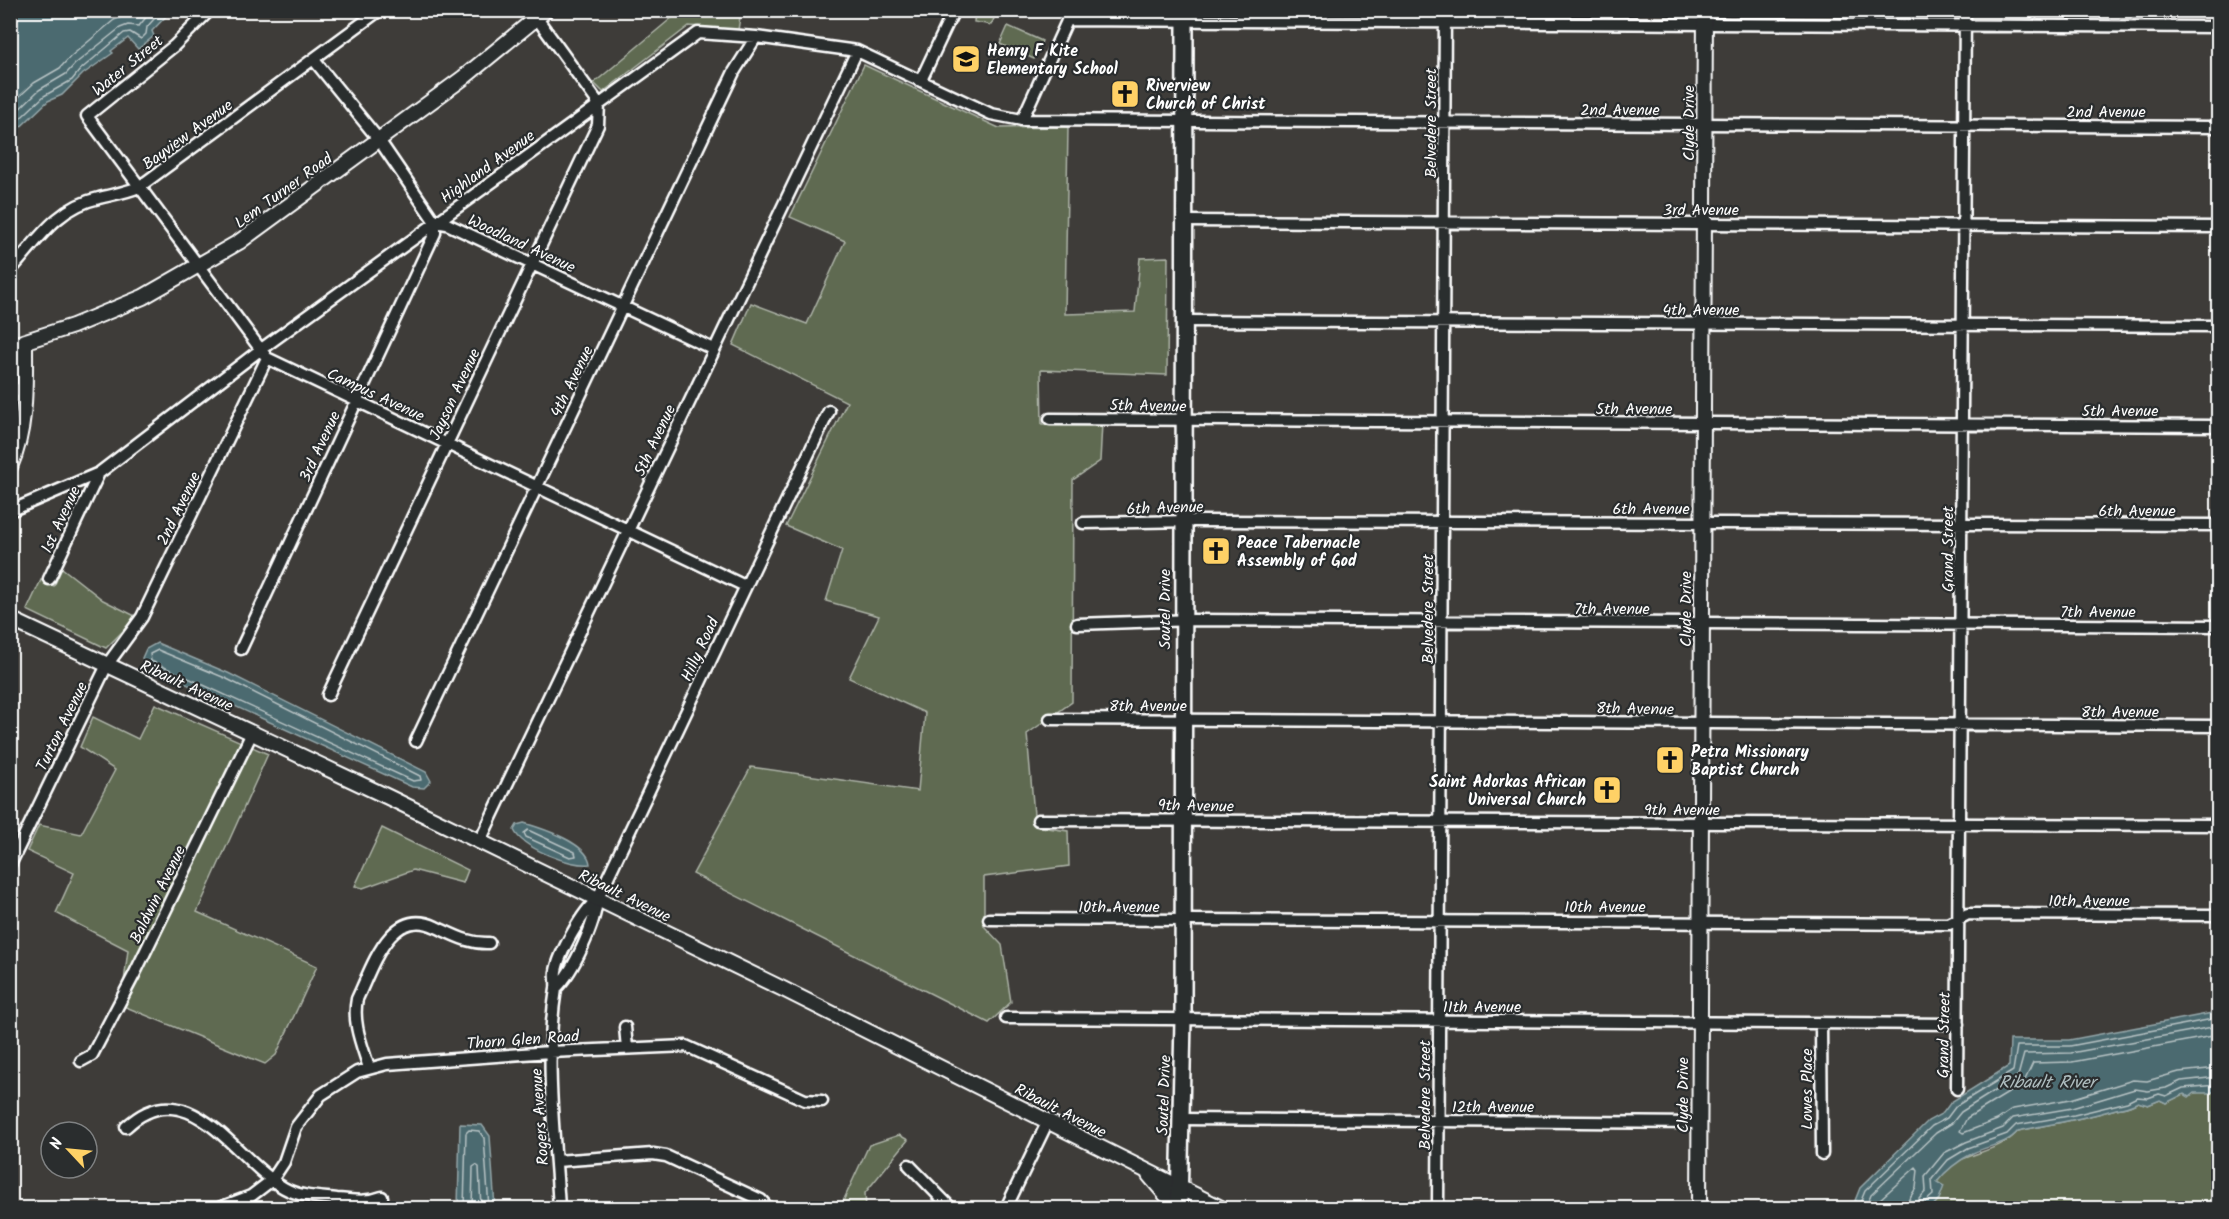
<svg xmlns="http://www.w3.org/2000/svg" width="2229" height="1219" font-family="Kalam,sans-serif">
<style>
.green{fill:#5e6a51;stroke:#aeb4a8;stroke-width:1.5}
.water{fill:#4c6a6f;stroke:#94a6a9;stroke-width:1.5}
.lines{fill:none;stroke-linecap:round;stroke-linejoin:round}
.shore{stroke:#b7c3c5;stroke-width:1.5}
.street-casing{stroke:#fff;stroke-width:15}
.secondary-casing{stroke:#fff;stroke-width:18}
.primary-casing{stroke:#fff;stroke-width:20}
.street{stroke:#2a2d2e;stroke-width:10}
.secondary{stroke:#2a2d2e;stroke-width:14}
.primary{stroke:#2a2d2e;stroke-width:15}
.labels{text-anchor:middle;stroke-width:4.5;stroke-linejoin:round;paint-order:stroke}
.poi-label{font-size:16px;font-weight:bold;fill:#fff;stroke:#2a2d2e;text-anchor:start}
.street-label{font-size:16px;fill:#fff;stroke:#2a2d2e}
.water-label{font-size:18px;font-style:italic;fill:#aebcbe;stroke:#2a2d2e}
</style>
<rect width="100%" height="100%" fill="#3e3c39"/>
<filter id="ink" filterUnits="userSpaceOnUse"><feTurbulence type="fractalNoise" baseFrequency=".0167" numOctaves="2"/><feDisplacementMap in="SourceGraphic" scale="12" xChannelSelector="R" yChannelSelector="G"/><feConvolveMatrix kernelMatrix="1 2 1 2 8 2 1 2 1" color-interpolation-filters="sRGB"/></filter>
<g filter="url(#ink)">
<!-- green -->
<path class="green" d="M674,11h67l-3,19 -49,-4 -86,66 -9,-9 80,-67z
M975,11h22v1l-6,13 -17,-3z
M1008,26l34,15 -8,18 -34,-15z
M864,65l135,63 69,-1 -3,187 70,-2 5,-54 28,-1 -1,118 -126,-5 1,54 60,-1 -2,38 -27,19 -1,222 -45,32 8,92 33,5 1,35 -85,11v49l18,19 9,57 -22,21 -296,-149 58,-107 167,24 7,-78 -76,-35 30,-62 -53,-15 16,-51 -56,-24 61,-124 -114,-57 18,-42 56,21 38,-83 -55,-24z
M62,568l41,32 34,17 -31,31 -79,-38 14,-30 13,6z
M155,704l113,50 -71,158 120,54 -41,89 -11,9 -144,-59 7,-55 -72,-37 18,-40 -47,-22 12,-26 42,9 34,-64 -35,-23 13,-30 45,22z
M382,828l86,42 -5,13 -50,-13 -50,18 -8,-2z
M2218,1090v118h-287l8,-9 4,-13 -6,-4c4,-5 9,-14 15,-18 19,-11 52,-15 66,-33 33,-7 65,-12 98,-22 9,-2 14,-2 22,-7l10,3 12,-5 6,3 18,-9z
M899,1135l9,5 -43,53 1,15h-26l29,-63z"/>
<!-- water -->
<path class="water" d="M11,10h160v1l-19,20 2,5 -16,13 -10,-11 -17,13 2,2 -30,21 -21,21 -14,6 -37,35z
M157,643l71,30 198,99 5,9 -7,7 -12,-1 -265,-121 -5,-8 4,-9z
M524,823c17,5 64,20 66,41 -19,3 -68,-16 -76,-34l3,-5z
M2218,1012v78l-8,3h-16l-5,4 -5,-3 -18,9 -6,-3 -12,5 -10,-3c-8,5 -13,5 -22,7 -33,10 -65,15 -98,22 -11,14 -29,14 -45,22 -15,8 -26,16 -36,29l7,4 -5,13 -8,9h-79l8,-20 68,-67 15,-8 8,-11 58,-36 1,-26h59z
M460,1124l22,1 8,11 5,72h-37z"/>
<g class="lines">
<!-- shore -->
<path class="shore" d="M10,105l24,-22 26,-15 10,-11 44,-37 10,-4h10l6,-6
M10,118l29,-28 27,-16 9,-10 45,-36 8,-3 11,1 13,-16
M10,128l34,-32 28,-16 8,-10 44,-37 6,-1 11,7 5,-5 1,-7 15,-17
M158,650l67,28 195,98 1,4 -8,1 -262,-120 -1,-7z
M528,830l47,22 1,4 -6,1 -44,-20 -2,-4z
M2218,1035l-146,27 -39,1 -10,21 -56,34 -7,13 3,2 34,-13 16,-11 58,-10 62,-19 14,1 32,-9 39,-4
M464,1208l2,-75 3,-3 10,1 5,7 5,70
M472,1208l1,-41 3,-2 3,2 2,41
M1858,1208l7,-17 67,-65 15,-8 9,-12 57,-35 4,-25h53l148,-28
M1866,1208l5,-13 65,-62 16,-10 9,-11 57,-36 6,-22 47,-1 147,-27
M1876,1208l3,-8 37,-33 2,3 -2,18 -7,11 -1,9
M1917,1208l2,-9 7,-8 -1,-15 19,-23 22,-11 37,-14 10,-10 59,-10 63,-19 13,2 18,-3 15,-7 37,-4
M1924,1208l1,-6 8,-7 -1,-16 16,-19 20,-12 39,-14 9,-9 58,-10 53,-13 10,-5 11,1 11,-4 7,2 17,-8 35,-3"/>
<!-- street casing -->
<g class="street-casing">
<path id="street" d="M210,10l-36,36 -87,70 180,242 478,228
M1067,20l1151,7
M314,60l65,80 56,82 12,2 266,125
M921,80l33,-70
M1022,120l50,-110
M1184,221l1034,6
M10,271c27,-30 47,-64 89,-73 15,-4 25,-5 40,-11l241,-177
M1183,321l1035,5
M10,392l15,-5
M1050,419l1168,7
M10,511l89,-38 161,-123 438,-317 58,4 101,14 134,63 31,6 1196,7
M1083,523l111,-2 1024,4
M49,579l50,-106
M1077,624l117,-4 1024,6
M241,649l194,-416v-11
M328,695l270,-570 1,-21 -68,-94
M1050,719l1168,7
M416,741l318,-669 22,-35
M1038,820l1180,5
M479,843l378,-792
M10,865l97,-200 35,-48 125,-259
M989,919l960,5 19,-10 250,1
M556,988c18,-17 39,-64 41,-88l232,-489
M1006,1018l952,6
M1821,1023l1,131
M625,1027l2,21
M81,1061l11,-6 42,-80 118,-242
M369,1068c-7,-23 -17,-45 -12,-69 15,-31 33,-94 79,-72 18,8 33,17 53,16
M1957,1089l8,-1079
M1179,1119l520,4
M126,1127c63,-59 109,33 158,61 16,9 35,9 53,11 16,1 30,4 45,-2
M556,1161l97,-7 13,2 95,44 7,8
M909,1165l42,43
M219,1208l32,-12 21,-16 12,-18 12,-35 25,-32 36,-23 30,-8 163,-12 136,-6 119,54 17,1
M559,1208c-4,-72 -15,-147 -3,-219 1,-6 -1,-13 0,-18 3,-18 27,-60 41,-71
M1006,1208l42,-87
M1438,1208l7,-1198"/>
</g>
<!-- secondary casing -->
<g class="secondary-casing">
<path id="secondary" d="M10,346l63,-20 70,-29 96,-55 224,-164 83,-68
M10,467c17,-39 15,-83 15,-124
M10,619l378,178 395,192 438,219
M1149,1175l17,20 13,6
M1699,1208l6,-1198"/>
</g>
<!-- primary casing -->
<g class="primary-casing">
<path id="primary" d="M1179,1208l4,-188 2,-1010"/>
</g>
<!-- street -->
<use href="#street" class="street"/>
<!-- secondary -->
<use href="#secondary" class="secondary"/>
<!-- primary -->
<use href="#primary" class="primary"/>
</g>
</g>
<!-- icons -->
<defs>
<g id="school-square" transform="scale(1.5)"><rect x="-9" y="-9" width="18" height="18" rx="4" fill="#ffd166" stroke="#2a2d2e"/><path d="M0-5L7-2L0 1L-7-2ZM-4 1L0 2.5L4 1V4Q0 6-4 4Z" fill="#111"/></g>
<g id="church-square" transform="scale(1.5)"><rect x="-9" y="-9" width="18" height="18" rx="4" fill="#ffd166" stroke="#2a2d2e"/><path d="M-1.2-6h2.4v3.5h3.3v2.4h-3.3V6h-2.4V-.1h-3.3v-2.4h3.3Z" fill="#111"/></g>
</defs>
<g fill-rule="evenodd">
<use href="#school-square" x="966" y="59"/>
<use href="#church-square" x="1125" y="94"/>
<use href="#church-square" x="1216" y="551"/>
<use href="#church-square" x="1670" y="760"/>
<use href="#church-square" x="1607" y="790"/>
</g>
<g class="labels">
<!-- poi labels -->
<g class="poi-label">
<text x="987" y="56">Henry F Kite<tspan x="987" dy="18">Elementary School</tspan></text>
<text x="1146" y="91">Riverview<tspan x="1146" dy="18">Church of Christ</tspan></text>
<text x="1237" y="548">Peace Tabernacle<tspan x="1237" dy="18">Assembly of God</tspan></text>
<text x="1691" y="757">Petra Missionary<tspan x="1691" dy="18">Baptist Church</tspan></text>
<text x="1586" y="787" text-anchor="end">Saint Adorkas African<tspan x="1586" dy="18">Universal Church</tspan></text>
</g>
<!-- street labels -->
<g class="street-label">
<text transform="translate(127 65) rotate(-39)" y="6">Water Street</text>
<text x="1620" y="115">2nd Avenue</text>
<text x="2106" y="117">2nd Avenue</text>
<text transform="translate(1430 123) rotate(-90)" y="6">Belvedere Street</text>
<text transform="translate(1688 123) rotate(-90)" y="6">Clyde Drive</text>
<text transform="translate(187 134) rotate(-36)" y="6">Bayview Avenue</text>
<text transform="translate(487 166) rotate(-36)" y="6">Highland Avenue</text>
<text transform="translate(283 190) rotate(-36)" y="6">Lem Turner Road</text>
<text x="1701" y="215">3rd Avenue</text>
<text transform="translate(522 243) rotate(25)" y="6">Woodland Avenue</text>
<text x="1701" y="315">4th Avenue</text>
<text transform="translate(571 381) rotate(-64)" y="6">4th Avenue</text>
<text transform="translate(376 394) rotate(25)" y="6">Campus Avenue</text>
<text transform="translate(454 394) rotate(-65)" y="6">Jayson Avenue</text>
<text transform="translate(1148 405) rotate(1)" y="6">5th Avenue</text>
<text x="1634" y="414">5th Avenue</text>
<text x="2120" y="416">5th Avenue</text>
<text transform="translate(654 440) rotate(-65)" y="6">5th Avenue</text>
<text transform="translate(319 446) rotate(-65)" y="6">3rd Avenue</text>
<text transform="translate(1165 507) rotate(-2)" y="6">6th Avenue</text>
<text transform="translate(178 508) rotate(-64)" y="6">2nd Avenue</text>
<text x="1651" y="514">6th Avenue</text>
<text x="2137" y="516">6th Avenue</text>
<text transform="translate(60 519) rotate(-65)" y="6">1st Avenue</text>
<text transform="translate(1947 549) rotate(-90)" y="6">Grand Street</text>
<text x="1612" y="614">7th Avenue</text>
<text transform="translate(1164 609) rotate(-90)" y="6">Soutel Drive</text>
<text transform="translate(1427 609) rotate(-90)" y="6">Belvedere Street</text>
<text transform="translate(1685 609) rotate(-90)" y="6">Clyde Drive</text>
<text x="2098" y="617">7th Avenue</text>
<text transform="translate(699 649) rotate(-65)" y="6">Hilly Road</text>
<text transform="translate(187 685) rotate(25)" y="6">Ribault Avenue</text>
<text x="1148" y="711">8th Avenue</text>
<text transform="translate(1635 708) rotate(1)" y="6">8th Avenue</text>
<text x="2120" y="717">8th Avenue</text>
<text transform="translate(61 726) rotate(-64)" y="6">Turton Avenue</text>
<text transform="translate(1196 805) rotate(1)" y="6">9th Avenue</text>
<text x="1682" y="815">9th Avenue</text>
<text transform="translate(157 894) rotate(-64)" y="6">Baldwin Avenue</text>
<text transform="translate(625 895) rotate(26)" y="6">Ribault Avenue</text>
<text x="2089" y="906">10th Avenue</text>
<text x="1119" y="912">10th Avenue</text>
<text x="1605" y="912">10th Avenue</text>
<text x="1482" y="1012">11th Avenue</text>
<text transform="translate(1943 1035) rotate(-89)" y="6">Grand Street</text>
<text transform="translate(523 1039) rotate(-4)" y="6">Thorn Glen Road</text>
<text transform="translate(1806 1089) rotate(-90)" y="6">Lowes Place</text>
<text transform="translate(1163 1095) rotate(-88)" y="6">Soutel Drive</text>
<text transform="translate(1424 1095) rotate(-90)" y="6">Belvedere Street</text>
<text transform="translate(1682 1095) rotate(-90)" y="6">Clyde Drive</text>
<text x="1493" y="1112">12th Avenue</text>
<text transform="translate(1061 1110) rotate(27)" y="6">Ribault Avenue</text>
<text transform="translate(539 1117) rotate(-94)" y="6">Rogers Avenue</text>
</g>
<!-- water labels -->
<g class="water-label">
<text x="2047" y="1088">Ribault River</text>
</g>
</g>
<!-- margin -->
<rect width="2229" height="1219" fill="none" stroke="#2a2d2e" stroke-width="36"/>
<rect x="18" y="18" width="2193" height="1183" fill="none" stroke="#fff" stroke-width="2" filter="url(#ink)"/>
<!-- north arrow -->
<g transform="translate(69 1150) rotate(296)"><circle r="28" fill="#2a2d2e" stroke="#7f8182" stroke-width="1.5"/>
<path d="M0-4.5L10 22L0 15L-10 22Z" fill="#ffd166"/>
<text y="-9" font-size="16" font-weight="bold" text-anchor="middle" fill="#ffffff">N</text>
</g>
</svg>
